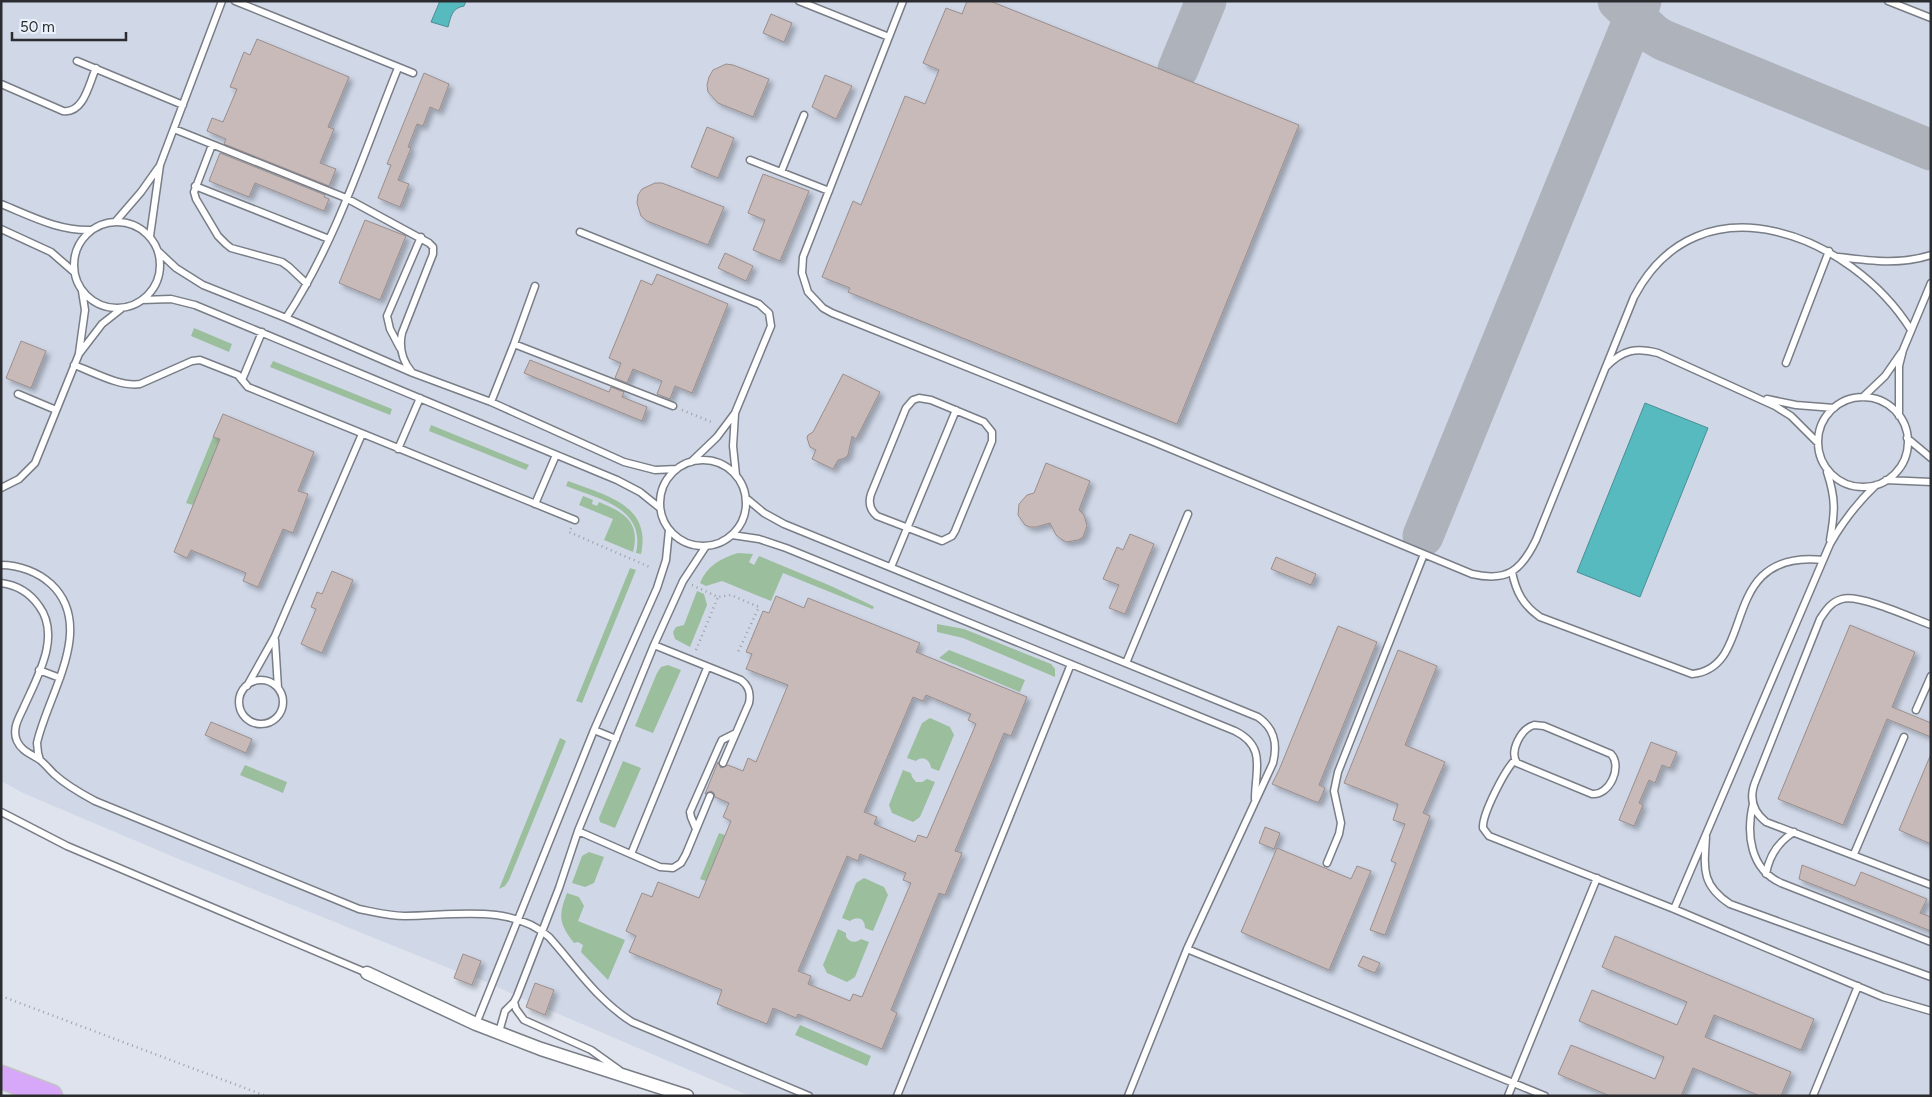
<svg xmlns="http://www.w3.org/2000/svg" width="1932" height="1097" font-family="Figtree,sans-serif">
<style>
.built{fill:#d0d8e8}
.green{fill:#9bbe9d}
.water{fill:#56babf;stroke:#498f94}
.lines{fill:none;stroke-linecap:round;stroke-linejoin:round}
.taxiway{stroke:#aeb2ba;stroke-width:41}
.building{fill:#c7bab9;stroke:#9a8e8d;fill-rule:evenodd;filter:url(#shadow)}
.lane-casing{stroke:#797d86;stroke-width:9}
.street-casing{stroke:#797d86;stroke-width:15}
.highway-casing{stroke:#c3c4c5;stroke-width:25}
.path{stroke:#9ca0a8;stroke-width:2.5;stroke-dasharray:1 4;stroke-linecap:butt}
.lane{stroke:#fff;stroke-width:6}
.street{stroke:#fff;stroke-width:12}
.highway{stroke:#d7a7f9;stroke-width:22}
</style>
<defs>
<filter id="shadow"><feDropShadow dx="4" dy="4" stdDeviation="2.5" flood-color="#0004"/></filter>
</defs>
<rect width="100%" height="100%" fill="#dee3ed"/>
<!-- built -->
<path class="built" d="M1,1h1930v1095h-1181l-203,-87 -2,6 -19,-8 2,-6 -53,-24 -3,8 -18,-7 2,-7 -275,-111 -158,-67 -22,-12z"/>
<!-- green -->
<path class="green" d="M194,328l38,16 -3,8 -38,-16z
M273,361l119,48 -2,6 -120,-48z
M431,425l98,40 -3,5 -97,-39z
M213,437l7,2 -27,66 -7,-2z
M568,481c36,14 84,23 73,73l-5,-1c10,-46 -38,-54 -70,-67z
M583,496l10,4 -1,4 5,2 2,-4c24,10 42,19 34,50l-29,-12 9,-21 -34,-14z
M738,553l15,1 -4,8 5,3 5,-9 72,30 42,20 1,2 -2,1 -89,-36 -12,28 -49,-20 -16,5 -6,-3c7,-17 21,-25 38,-30z
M630,568l6,2 -54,133 -6,-2z
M697,591l7,3 3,11 -17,42 -15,-8 -2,-7 3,-5 8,-2z
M937,624l27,5 87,35 4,5v8l-92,-39 -26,-6z
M949,650l76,30 -5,12 -81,-34z
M668,665l13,5 -28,63 -18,-7 22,-53 4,-6z
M930,718l20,9 4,8 -15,36 -8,-3c-1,-9 -9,-13 -15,-7l-9,-3 15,-35z
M560,738l6,3 -57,139 -4,6 -6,3z
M623,761l18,7 -26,60 -15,-6 -1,-4z
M245,765l42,17 -4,11 -43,-18z
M903,770l8,3 1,4 4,5h6l5,-3 8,3 -15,35 -7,5 -21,-9 -3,-8z
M719,833l6,2 -19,46 -6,-2z
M589,852l15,5 -10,26 -9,4 -13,-4 10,-27z
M864,878l20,9 4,8 -15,36 -8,-3c0,-10 -8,-12 -15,-7l-8,-3 14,-35z
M567,893l12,4 5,9 -6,15 47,19 -17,40 -27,-28 2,-7 -5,-3 -4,1c-15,-20 -16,-26 -7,-50z
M838,929l8,4v4c5,6 10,6 15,2l8,3 -14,35 -8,5 -20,-9 -4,-8z
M800,1025l71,31 -4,10 -72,-31z"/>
<!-- water -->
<path class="water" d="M440,1h26l-2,5c-12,2 -13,10 -16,21l-17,-5z
M1645,403l63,25 -68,169 -63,-25z"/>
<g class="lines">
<!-- taxiway -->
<path class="taxiway" d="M1618,1l35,33 10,6 268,110
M1178,69l28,-68
M1423,536l218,-535"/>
</g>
<!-- building -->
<path class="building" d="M967,1h23l309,124 -122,299 -329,-132 2,-4 -28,-11 31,-76 8,4 44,-109 20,8 14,-34 -16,-7 23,-55 16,6z
M771,14l21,9 -8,19 -21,-9z
M257,39l92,38 -21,50 6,2 -14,34 16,6 -7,17 -105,-42 2,-5 -19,-8 5,-13 11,4 14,-33 -7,-2 14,-35 6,3z
M726,64l7,1 36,14 -16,38 -35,-14 -10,-11 -1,-7 2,-8 4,-7z
M424,73l25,11 -10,27 -9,-4 -7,19 -6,-2 -9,23 3,1 -13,32 11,4 -9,23 -22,-9 13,-33 -4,-1z
M825,75l27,11 -16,33 -24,-12z
M707,127l27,11 -16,40 -27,-11z
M220,153l105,42 -1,2 5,2 -5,12 -69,-28 -6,14 -40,-16z
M763,174l46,17 -29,70 -27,-11 12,-30 -17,-7z
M655,183h7l62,24 -16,38 -61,-24 -6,-5 -4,-13 1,-8 4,-6z
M365,220l41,16 -26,64 -41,-17z
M725,253l28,13 -7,15 -28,-13z
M657,274l71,30 -36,89 -17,-7 -5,13 -13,-5 5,-13 -29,-12 -6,14 -12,-5 6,-15 -12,-5 32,-78 11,5z
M21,341l25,10 -15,37 -25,-10z
M530,360l79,32 2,-5 13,5 -2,5 25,10 -5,14 -118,-48z
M843,374l37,18 -24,47 -4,-3 -4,19 -3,3 -7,2 -5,9 -21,-10 4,-9 -6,-3 -3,-9 1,-3 5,-3z
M223,414l91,38 -16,39 10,3 -15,39 -10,-4 -25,58 -15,-6 3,-8 -55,-23 -4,8 -13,-6 46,-113 -7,-2z
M1046,463l44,18 -11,29 5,5 3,11 -4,11 -5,3 -12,2 -5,-3 -5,-4 -6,-12 -14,4h-6l-5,-2 -7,-10 1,-11 8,-9 7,-2z
M1130,534l24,10 -29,70 -16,-6 10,-23 -16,-6 14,-32 6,3z
M1276,557l40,17 -5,11 -40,-16z
M332,571l21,9 -31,73 -21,-9 15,-35 -5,-2 6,-15 5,2z
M776,596l28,12 4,-10 112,45 -4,9 111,45 -16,39 -7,-3 -49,118 7,2 -17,42 -6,-2 -48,117 6,3 -15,36 -84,-35 -2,4 -23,-10 -6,16 -50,-20 5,-14 -93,-38 7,-16 -10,-5 16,-38 10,4 6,-15 41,16 32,-77 -8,-4 6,-14 -14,-6 -1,-4 -3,-2 -6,3 13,-32 3,6 7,-3 15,6 5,-13 8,4 32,-77 -42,-16 6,-15 -6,-2 17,-41 6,2zM926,695l45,19 -3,6 8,4 -49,114 -9,-3 -3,7 -41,-18 3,-7 -13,-5 49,-115 10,4zM860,854l46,19 -3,7 8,3 -49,114 -9,-3 -3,7 -42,-17 3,-8 -13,-5 49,-115 11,5z
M1850,625l65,27 -23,55 39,16v14l-44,-18 -44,106 -65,-26z
M1338,626l39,16 -58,143 6,3 -6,14h-3l-44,-18 7,-14z
M1398,650l39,16 -32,79 40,17 -22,51 7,3 -45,119 -15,-5 26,-67 -5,-2 14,-37 -12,-4 5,-16 -54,-21z
M211,722l41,17 -6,14 -41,-18z
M1651,742l26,10 -7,16 -8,-3 -7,18 -6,-3 -10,23 4,2 -9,21 -15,-6z
M1931,754v90l-32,-14z
M1265,827l15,6 -6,16 -15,-6z
M1277,848l74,31 6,-13 14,5 -42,99 -88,-38z
M1802,865l53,21 6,-14 66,27 -7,14 11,4v14l-132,-52z
M1615,936l199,83 -13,31 -87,-35 -9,22 86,35 -10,24h-21l-67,-28 -12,28h-71l-52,-22 13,-29 84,34 9,-22 -85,-36 13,-31 85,35 10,-23 -85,-35z
M463,954l18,7 -9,24 -18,-7z
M1363,956l17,7 -5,10 -17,-7z
M535,983l19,7 -9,25 -19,-8z"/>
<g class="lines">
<!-- lane casing -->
<g class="lane-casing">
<path id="lane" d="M235,1l178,72
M799,1l90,36
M903,1l-100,256 -1,16 6,19 15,16 9,5 322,129 318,132c35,8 49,-3 64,-34l98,-243c65,-124 218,-62 277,33
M1888,1l43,17
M77,61l106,44
M1,84l62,27c21,3 26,-28 33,-43
M174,129l172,69 83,45 4,4v7l-31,79c-3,14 0,27 9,38
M212,145l-18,47 2,7 22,37 8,8 5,4 51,14 7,5 18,17
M750,160l79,31
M781,172l23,-57
M195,186l134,53
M1,204c30,12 57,27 90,26
M116,221l25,-29 17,-24
M74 265a43 43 0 1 1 86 0a43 43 0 1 1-86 0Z
M1,229l50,23 23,20
M580,232l179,72 10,9 2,13 -36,87 -18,24 -26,25
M150,236l10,-71 62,-164
M159,252l17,16 27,17 83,33 127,55 78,29 133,60 31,8 22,-1
M1839,257c32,4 61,8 92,-2
M142,300l29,-1 24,6 422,175 23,12 20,16
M286,318c50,-76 78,-166 112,-250
M514,344l159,62
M400,348l-10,-19 -3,-13 34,-79
M79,353l6,-43 -3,-19
M1786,363l43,-112
M74,365c20,7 45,22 66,19l52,-23 8,-1 38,15 10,12 327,133
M1606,367c16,-17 30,-20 52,-14l117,53 16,10 27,27
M242,380l20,-48
M18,394l38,16
M1863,397l22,-21 16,-23
M1818 442a45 45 0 1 1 90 0a45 45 0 1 1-90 0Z
M919,398l12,2 53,22 8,10v9l-37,90 -3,5 -10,5 -65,-25c-7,-6 -9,-13 -6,-22l35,-86 7,-8z
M1767,399l29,6 38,3
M491,402l23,-58 21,-58
M735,414l-2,32 3,29
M1899,416v-50l4,-16 28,-67
M1907,438l24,20
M398,449l22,-51
M660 503a43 43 0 1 1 86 0a43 43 0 1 1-86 0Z
M1827,472c9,27 8,40 3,68
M1886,480l45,2
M1,488l18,-9 16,-16 44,-109 23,-30 19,-15
M746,498l18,15 20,11 474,193c16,11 20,26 15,46l-86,186 -59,147
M535,504l21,-49
M732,535l27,4 27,9 449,183c32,16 20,39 20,68
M1,565c18,0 37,7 50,19 46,43 -4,112 -14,159l1,10 2,7
M891,567l65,-157
M1512,572c4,20 11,33 28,45l152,57c67,-6 23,-125 131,-114
M1,583c15,2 29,10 38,23 23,31 -3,73 -16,103 -5,10 -11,21 -6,32 5,11 15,13 23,19 5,4 9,9 14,14 12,11 26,19 41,27l264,108c15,3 30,7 46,7 46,0 106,-13 144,21 27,30 48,63 83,85l177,74
M1931,625c-19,-7 -71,-31 -89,-26 -11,3 -16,11 -22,20l-64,161c-7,16 -5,30 10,42l165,63
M275,640l3,48
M654,645l87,35c8,6 10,13 8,23l-26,60
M1126,663l62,-149
M39,670l21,8
M239 702a22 22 0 1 1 44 0a22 22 0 1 1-44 0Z
M247,686l28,-50 87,-202
M1916,710l15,-34
M1534,725l10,1 67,28c12,13 -2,42 -19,40l-75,-31c-8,-12 4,-34 17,-38z
M594,730l22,9
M1515,760c-10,10 -33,54 -32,68l6,8 185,73 209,88 48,14
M1753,804c-7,30 -3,65 28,79l150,59
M1,812l66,34 300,127
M696,829l-5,-12 -1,-5 30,-68 2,-4 14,-7
M578,831l82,36 13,1 8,-5 5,-9 24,-58
M1706,837c-2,31 -5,48 24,67l201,73
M631,854l76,-186
M1854,854l50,-117
M1327,863l12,-29 2,-11 -7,-32 4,-19 86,-218
M1766,874c3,-18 12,-32 28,-42
M1674,909l156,-365c13,-23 27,-41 46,-59
M1187,949l358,147
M514,1002l2,7 8,11 67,30 28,20
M476,1024l118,-294 63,-142 9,-28 3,-30
M499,1032l6,-21 9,-9 3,-6 42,-108 19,-57 76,-186 29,-64 23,-35
M897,1096l174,-432
M1508,1096l89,-218
M1813,1096l45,-110"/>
</g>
<!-- street casing -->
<g class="street-casing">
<path id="street" d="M367,973l109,51 65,25 146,47"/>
</g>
<!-- highway casing -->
<g class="highway-casing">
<path id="highway" d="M1,1077l50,19"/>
</g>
<!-- path -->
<path class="path" d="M682,410l32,13
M571,528l-2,4 83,36
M692,585l26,12 13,-2 28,12 -21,45
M696,650l22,-53
M1,996l265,100"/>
<!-- lane -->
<use href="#lane" class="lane"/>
<!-- street -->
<use href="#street" class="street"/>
<!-- highway -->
<use href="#highway" class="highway"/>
</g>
<!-- border -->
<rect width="1932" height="1097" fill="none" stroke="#2a2c30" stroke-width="5"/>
<!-- scale -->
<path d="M12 32v8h114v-8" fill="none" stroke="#2a2c30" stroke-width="2.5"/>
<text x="20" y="32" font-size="15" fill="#2a2c30" stroke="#ebf1fa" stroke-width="4" paint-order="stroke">50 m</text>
</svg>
